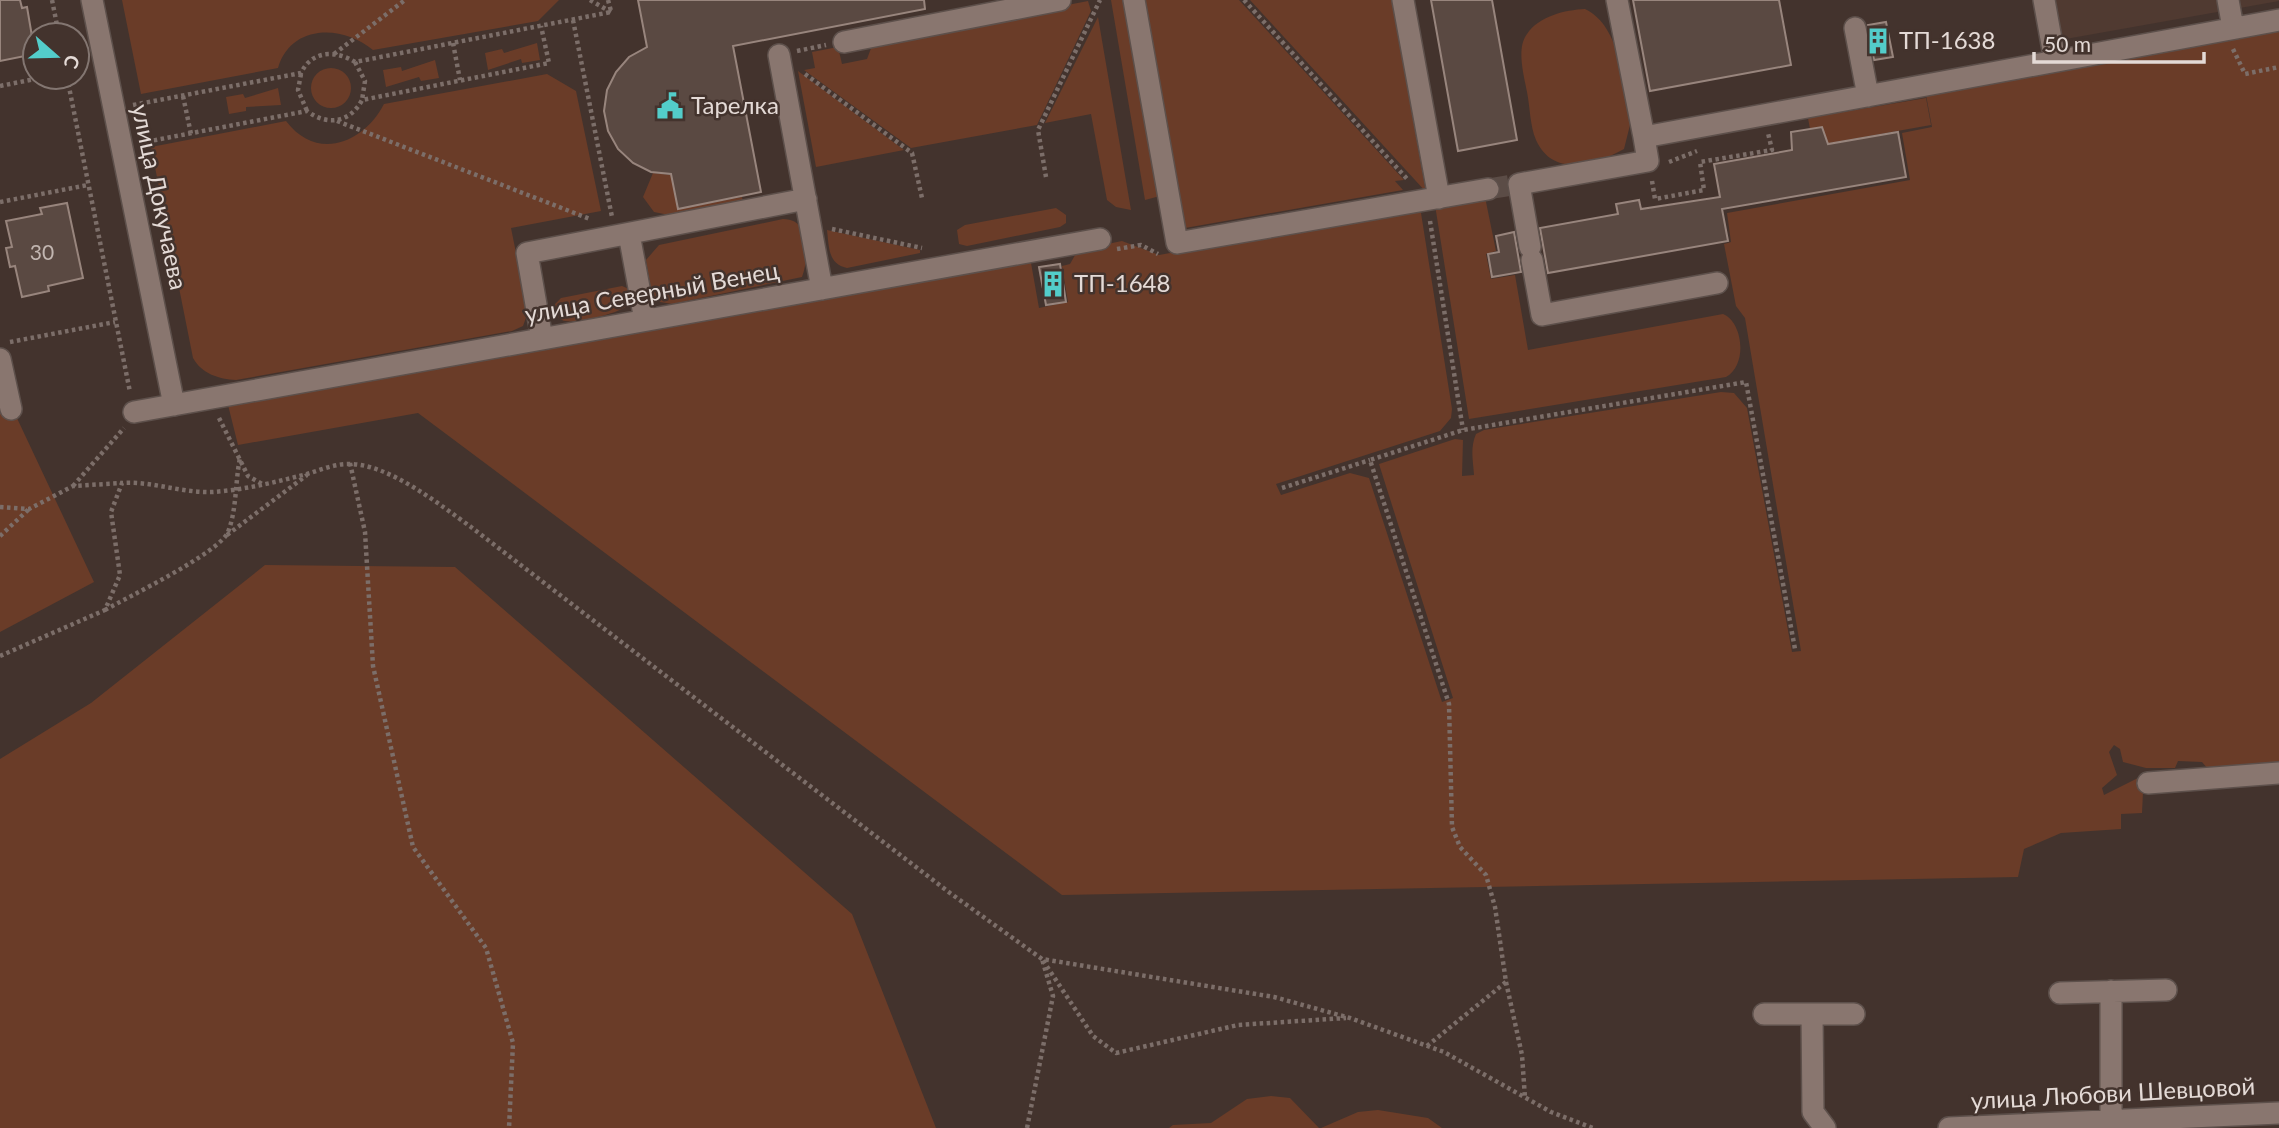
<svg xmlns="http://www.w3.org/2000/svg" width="2279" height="1128" font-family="Lato,sans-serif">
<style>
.built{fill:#503a31}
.green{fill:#6a3c28}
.building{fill:#5a4942;stroke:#98857d;stroke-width:2}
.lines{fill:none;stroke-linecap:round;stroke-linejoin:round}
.minor-tunnel{stroke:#5b4c46;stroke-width:21;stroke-dasharray:21 10;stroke-linecap:butt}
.minor-casing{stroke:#5d504b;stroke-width:24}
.path{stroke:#7c6e69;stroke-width:4.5;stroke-dasharray:3.5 3.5;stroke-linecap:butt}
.minor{stroke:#89766f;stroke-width:21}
.labels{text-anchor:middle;stroke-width:5;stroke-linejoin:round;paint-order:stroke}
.number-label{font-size:21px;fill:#c2b6b1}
.poi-label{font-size:24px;fill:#e4dad6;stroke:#43332d;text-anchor:start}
.street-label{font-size:24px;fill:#e4dad6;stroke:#43332d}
</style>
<rect width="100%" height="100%" fill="#43332d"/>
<!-- built -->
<path class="built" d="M2053,0h226v1l-219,39z"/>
<!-- green -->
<path class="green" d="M122,0h437l-21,21 -165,29c-29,-25 -82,-27 -95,18l-137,26z
M1111,0h14l35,196 -15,4z
M1140,0h99l165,180 -9,1 8,9 -218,38 -1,-9 -4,1z
M1250,0h142l34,193v-1z
M1088,1l3,10 -54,114 -126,23 -107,-78 11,-2 -3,-16 26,-5 4,17 25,-5 6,-16z
M1585,9c37,18 37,75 46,112l-7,28c-29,16 -71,29 -88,-9 -6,-14 -6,-33 -9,-48 -3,-16 -11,-44 0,-58 12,-18 38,-24 58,-25z
M1098,17l33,193 -15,-3 -9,-7 -16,-86 -46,9z
M2279,28v740l-71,1 -6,-7 -24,-1 -3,7h-29l-23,-6 -3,-13 -6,-4 -5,7 8,23 -15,13 2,7 34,-17 37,-2 -1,16h-31l-1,21 -21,1v15l-60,4 -37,16 -6,28 -956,18 -644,-482 -180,32 -11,-44 792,-141 12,3 8,45 29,-6 -6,-36 8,-2 8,-14 44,-9 37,14 255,-46 7,4 31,196 -1,9 -11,13 -164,53 5,11 69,-22 19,5 73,224 11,-4 -74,-234 76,-25 8,1 -1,36 12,-1c-1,-15 -4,-27 2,-41l8,-4 237,-38 13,1 13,15 45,244 9,-1 -56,-333 -9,-12 -12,-62 7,-2 -4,-29 183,-33 -8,-47 30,-6 -6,-32z
M537,43l3,17 -18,3 -1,-4 -33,11 -3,-17 17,-4 2,4z
M435,60l4,18 -18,3 -2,-4 -33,10 -3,-17 18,-3 1,4z
M311 88a20 20 0 1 1 40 0a20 20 0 1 1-40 0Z
M798,71l106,79 -88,17z
M547,74l29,17 25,120 -90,17 17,84 -5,14 -11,5 -276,49c-17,-1 -34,-6 -43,-22l-42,-211 135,-26c31,41 78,22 98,-17z
M278,88l3,17 -35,2v4l-17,3 -3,-17 17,-3 2,4z
M1926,98l5,27 -118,21 -5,-28z
M653,173l18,2 7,34 64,-12 2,9 -60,12 -30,-6 -11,-15z
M1485,197l11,54 -10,3 5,25 24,-4 13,75 195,-36c20,8 25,51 3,63l-257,42 -34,-214z
M1056,208l10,7v8l-6,4 -93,19 -8,-2 -2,-14 8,-5z
M783,219c29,0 26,39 19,58l-130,27 -12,-2 -8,-7 -6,-35 13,-15z
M827,230l93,20v3l-73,15c-19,-4 -18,-21 -20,-38z
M622,286l7,3 2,14c-6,9 -59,23 -69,17 -6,-3 -7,-9 -8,-15l7,-7z
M0,382l94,200 -94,50z
M265,565l190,2 397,347 84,214h-936v-369l91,-56z
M1271,1096l19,2 29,30h-150l4,-3 38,-2 36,-24z
M1378,1110l50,8 14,10h-121l37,-16z"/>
<!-- building -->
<path class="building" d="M0,0h20l2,8 5,-1 8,47 -35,7z
M638,0h286l1,9 -192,37 28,146 -83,17 -7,-35 -20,-2 -18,-9 -15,-14 -10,-18 -4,-20 3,-21 9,-18 13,-15 18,-10z
M1431,0h61l25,140 -59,11z
M1633,0h146l12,65 -141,26z
M1886,22l7,35 -19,3 -6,-35z
M1822,127l6,17 70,-12 8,45 -184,32 6,32 -180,32 -8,-45 78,-14 -2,-10 23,-4 2,9 79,-12 -6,-33 78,-14 -1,-18z
M67,203l16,75 -35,8 1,5 -27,6 -7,-31 -5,1 -4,-19 6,-1 -6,-26 36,-7 -2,-6z
M1514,232l7,40 -29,5 -4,-23 11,-2 -3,-16z
M1060,264l6,38 -20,3 -7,-38z"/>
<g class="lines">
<!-- minor-tunnel -->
<path class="minor-tunnel" d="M1488,189l31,-5"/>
<!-- minor casing -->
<g class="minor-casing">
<path id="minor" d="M92,0l82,405
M1134,0l43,243 311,-54
M1403,0l36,198
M1617,0l27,137
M2044,0l11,61
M2228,0l5,28
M1855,28l13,68
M844,42l216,-42
M779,55l43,234
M629,234l16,86
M1530,247l-11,-63 129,-23 -4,-24 635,-117
M1532,260l10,55 175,-32
M542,339l-15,-86 279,-54
M0,359l11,50
M134,412l966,-173
M2148,783l131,-10
M2060,993l106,-3
M1764,1014h48l1,98 12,16
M1812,1014h42
M2111,1120v-129
M1949,1128l330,-15"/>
</g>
<!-- path -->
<path class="path" d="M52,0l7,35
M590,0l21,12
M608,0l3,11
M1244,0l165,181
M573,20l39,197
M453,43l7,37
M2233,49l12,25 34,-7
M797,51l29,-6
M334,54l71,-54
M355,62l10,19 -3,19
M301,74l-3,16 9,21
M805,74l107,79 10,45
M67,77l63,315
M0,86l45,-9
M183,96l8,38
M133,105l168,-32c11,-23 35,-23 54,-11l256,-50
M337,121l253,98
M140,143l167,-32c20,15 43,12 55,-11l187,-37 -8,-37
M1669,162l28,-11
M1046,177l-8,-47 62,-130
M1652,181l3,18 49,-9 -4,-28 72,-12 -4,-17
M0,202l88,-17
M1430,221l33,209
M832,229l90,19
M1117,249l24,-4 17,9
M10,342l105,-20
M219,418l29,58 14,8
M350,463l15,69 8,134 40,181 73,101 27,95 -4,85
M73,486l51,-58
M1282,488l88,-28
M0,507l29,2 44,-23 49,-3
M227,535l80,-60
M0,536l29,-27
M105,610c23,-13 114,-57 123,-78 9,-23 7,-50 12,-74
M0,656l105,-46 15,-35 -9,-63 11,-29c30,-2 59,10 90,9 32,-2 64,-10 95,-18 13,-4 27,-10 41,-10 40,-1 92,41 123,63l479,366 92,66 232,38 76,21 94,34 107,60 42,16
M1506,982l16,73 3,43
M1427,1046l79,-64 -11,-75 -9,-32 -26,-28 -8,-20 -3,-123 -79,-244 93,-30 283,-48 49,267
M1027,1128l26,-132 -11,-37 51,77 23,17 122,-28 108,-7"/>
<!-- minor -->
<use href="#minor" class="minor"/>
</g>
<!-- icons -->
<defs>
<g id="building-bare" transform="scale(2.1)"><path d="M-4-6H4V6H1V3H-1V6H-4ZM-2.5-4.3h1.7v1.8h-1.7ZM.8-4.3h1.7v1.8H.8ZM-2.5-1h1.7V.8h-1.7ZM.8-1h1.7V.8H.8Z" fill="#53cdca" stroke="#43332d" stroke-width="2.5" paint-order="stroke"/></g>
<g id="civic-bare" transform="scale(2.1)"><path d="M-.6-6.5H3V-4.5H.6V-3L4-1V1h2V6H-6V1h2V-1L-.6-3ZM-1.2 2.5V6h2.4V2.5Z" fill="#53cdca" stroke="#43332d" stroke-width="2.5" paint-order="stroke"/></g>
</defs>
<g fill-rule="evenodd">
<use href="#building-bare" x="1878" y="41"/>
<use href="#civic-bare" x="670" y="106"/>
<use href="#building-bare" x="1053" y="284"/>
</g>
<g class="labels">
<!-- number labels -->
<g class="number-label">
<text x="42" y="260">30</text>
</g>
<!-- poi labels -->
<g class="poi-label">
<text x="1899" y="49">ТП-1638</text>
<text x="691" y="114">Тарелка</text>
<text x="1074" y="292">ТП-1648</text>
</g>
<!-- street labels -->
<g class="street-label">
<text transform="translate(159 197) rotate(78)" y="8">улица Докучаева</text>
<text transform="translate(652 293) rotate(-10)" y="8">улица Северный Венец</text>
<text transform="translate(2113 1094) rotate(-3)" y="8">улица Любови Шевцовой</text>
</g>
</g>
<!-- north arrow -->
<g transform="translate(56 56) rotate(110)"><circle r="33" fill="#43332d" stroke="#837671" stroke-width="2"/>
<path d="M0-5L12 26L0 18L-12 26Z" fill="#53cdca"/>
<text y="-10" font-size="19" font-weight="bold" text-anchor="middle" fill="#e4dad6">С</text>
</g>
<!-- scale -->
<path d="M2034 52v10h170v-10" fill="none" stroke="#e4dad6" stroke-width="3.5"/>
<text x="2044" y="52" font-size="21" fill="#e4dad6" stroke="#43332d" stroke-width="5" paint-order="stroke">50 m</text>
</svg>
